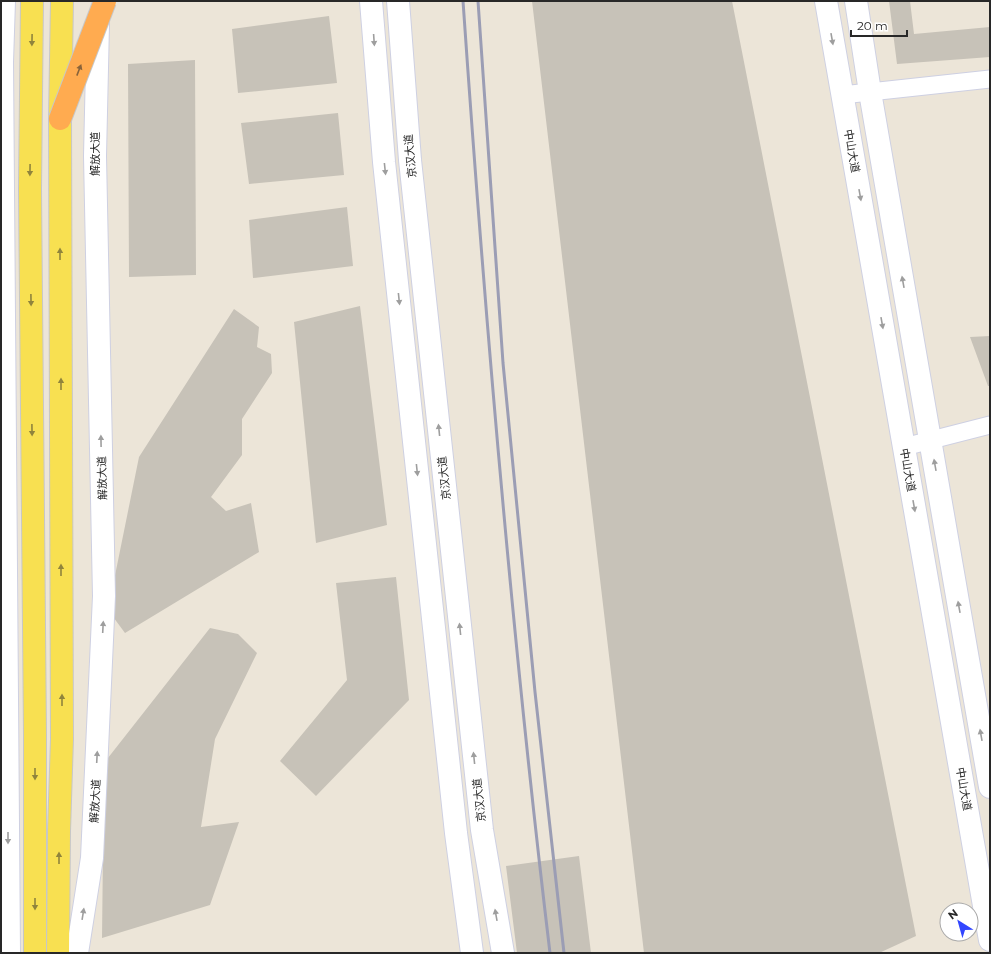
<svg xmlns="http://www.w3.org/2000/svg" width="991" height="954" font-family="Montserrat,'Noto Sans SC',sans-serif">
<style>
.building{fill:#c7c2b8}
.lines{fill:none;stroke-linecap:round;stroke-linejoin:round}
.street-casing{stroke:#ced0e2;stroke-width:19}
.secondary-casing{stroke:#ced0e2;stroke-width:24}
.primary-casing{stroke:#c7c7c7;stroke-width:24}
.street{stroke:#fff;stroke-width:17}
.secondary{stroke:#fff;stroke-width:22}
.primary{stroke:#f8e051;stroke-width:22}
.rail{stroke:#9b9db4;stroke-width:3}
.highway-bridge-casing{stroke:#c7c7c7;stroke-width:24;stroke-linecap:butt}
.highway-bridge{stroke:#ffab50;stroke-width:22}
.oneway{fill:#9e9e9e}
.oneway2{fill:#90843c}
.oneway3{fill:#89633a}
.labels{text-anchor:middle;stroke-width:3.5;stroke-linejoin:round;paint-order:stroke}
.street-label{font-size:11px;fill:#282828;stroke:#fff}
</style>
<rect width="100%" height="100%" fill="#ece5d8"/>
<!-- building -->
<path class="building" d="M532,1h200l184,935 -37,17h-235z
M889,1h21l4,33 76,-7v30l-93,7z
M329,16l8,67 -99,10 -6,-64z
M195,60l1,215 -67,2 -1,-213z
M338,113l6,62 -95,9 -8,-61z
M347,207l6,59 -100,12 -4,-58z
M360,306l27,219 -71,18 -22,-221z
M234,309l25,18 -2,20 14,7 1,19 -30,46v36l-31,42 15,14 25,-8 8,49 -134,81 -17,-23 31,-153z
M990,336v50h-2l-18,-49z
M396,577l13,123 -93,96 -36,-35 67,-81 -11,-97z
M210,628l28,6 19,19 -42,86 -14,88 38,-5 -29,83 -108,33 2,-175z
M579,856l12,97h-74l-11,-87z"/>
<g class="lines">
<!-- street casing -->
<g class="street-casing">
<path id="street" d="M842,95l148,-16
M904,447l86,-22"/>
</g>
<!-- secondary casing -->
<g class="secondary-casing">
<path id="secondary" d="M4,1l-2,61 7,891
M371,1l13,161 72,671 16,120
M398,1l12,159 72,670 21,123
M826,1l164,939
M856,1l14,91 120,695
M77,953l15,-95 12,-262 -9,-440 3,-132"/>
</g>
<!-- primary casing -->
<g class="primary-casing">
<path id="primary" d="M32,1l-2,188 5,546v218
M58,953l1,-122 3,-92 -2,-620 2,-118"/>
</g>
<!-- street -->
<use href="#street" class="street"/>
<!-- secondary -->
<use href="#secondary" class="secondary"/>
<!-- primary -->
<use href="#primary" class="primary"/>
<!-- rail -->
<path class="rail" d="M463,1c22,318 49,636 87,952
M478,1l25,362 32,329 29,261"/>
<!-- highway-bridge casing -->
<g class="highway-bridge-casing">
<path id="highway-bridge" d="M60,119l45,-118"/>
</g>
<!-- highway-bridge -->
<use href="#highway-bridge" class="highway-bridge"/>
</g>
<!-- one-way arrows -->
<defs><path id="oneway-solid" d="M-6-.8H1V-3.2L6.5 0L1 3.2V.8H-6Z"/></defs>
<g class="oneway">
<use href="#oneway-solid" transform="translate(832 39) rotate(80)"/>
<use href="#oneway-solid" transform="translate(374 40) rotate(86)"/>
<use href="#oneway-solid" transform="translate(385 169) rotate(84)"/>
<use href="#oneway-solid" transform="translate(860 195) rotate(80)"/>
<use href="#oneway-solid" transform="translate(903 282) rotate(-100)"/>
<use href="#oneway-solid" transform="translate(399 299) rotate(84)"/>
<use href="#oneway-solid" transform="translate(882 323) rotate(80)"/>
<use href="#oneway-solid" transform="translate(439 430) rotate(-96)"/>
<use href="#oneway-solid" transform="translate(101 441) rotate(-91)"/>
<use href="#oneway-solid" transform="translate(935 465) rotate(-100)"/>
<use href="#oneway-solid" transform="translate(417 470) rotate(84)"/>
<use href="#oneway-solid" transform="translate(914 506) rotate(80)"/>
<use href="#oneway-solid" transform="translate(959 607) rotate(-100)"/>
<use href="#oneway-solid" transform="translate(103 627) rotate(-87)"/>
<use href="#oneway-solid" transform="translate(460 629) rotate(-96)"/>
<use href="#oneway-solid" transform="translate(981 735) rotate(-100)"/>
<use href="#oneway-solid" transform="translate(97 757) rotate(-87)"/>
<use href="#oneway-solid" transform="translate(474 758) rotate(-96)"/>
<use href="#oneway-solid" transform="translate(8 838) rotate(90)"/>
<use href="#oneway-solid" transform="translate(83 914) rotate(-81)"/>
<use href="#oneway-solid" transform="translate(496 915) rotate(-100)"/>
</g>
<g class="oneway2">
<use href="#oneway-solid" transform="translate(32 40) rotate(91)"/>
<use href="#oneway-solid" transform="translate(30 170) rotate(91)"/>
<use href="#oneway-solid" transform="translate(60 254) rotate(-90)"/>
<use href="#oneway-solid" transform="translate(31 300) rotate(89)"/>
<use href="#oneway-solid" transform="translate(61 384) rotate(-90)"/>
<use href="#oneway-solid" transform="translate(32 430) rotate(89)"/>
<use href="#oneway-solid" transform="translate(61 570) rotate(-90)"/>
<use href="#oneway-solid" transform="translate(62 700) rotate(-90)"/>
<use href="#oneway-solid" transform="translate(35 774) rotate(90)"/>
<use href="#oneway-solid" transform="translate(59 858) rotate(-90)"/>
<use href="#oneway-solid" transform="translate(35 904) rotate(90)"/>
</g>
<use class="oneway3" href="#oneway-solid" transform="translate(79 70) rotate(-69)"/>
<g class="labels">
<!-- street labels -->
<g class="street-label">
<text transform="translate(852 151) rotate(80)" y="4">中山大道</text>
<text transform="translate(95 154) rotate(-90)" y="4">解放大道</text>
<text transform="translate(410 156) rotate(-95)" y="4">京汉大道</text>
<text transform="translate(908 470) rotate(80)" y="4">中山大道</text>
<text transform="translate(102 478) rotate(-91)" y="4">解放大道</text>
<text transform="translate(444 478) rotate(-96)" y="4">京汉大道</text>
<text transform="translate(964 789) rotate(80)" y="4">中山大道</text>
<text transform="translate(479 800) rotate(-96)" y="4">京汉大道</text>
<text transform="translate(95 801) rotate(-87)" y="4">解放大道</text>
</g>
</g>
<!-- border -->
<rect width="991" height="954" fill="none" stroke="#282828" stroke-width="4"/>
<!-- north arrow -->
<g transform="translate(959 922) rotate(323)"><circle r="19" fill="#ffffff" stroke="#a9a9a9"/>
<path d="M0-3L7 15L0 10L-7 15Z" fill="#3246ff"/>
<text y="-6" font-size="11" font-weight="bold" text-anchor="middle" fill="#282828">N</text>
</g>
<!-- scale -->
<path d="M851 30v6h56v-6" fill="none" stroke="#282828" stroke-width="2"/>
<text x="857" y="30" font-size="12" fill="#282828" stroke="#ffffff" stroke-width="3" paint-order="stroke">20 m</text>
</svg>
